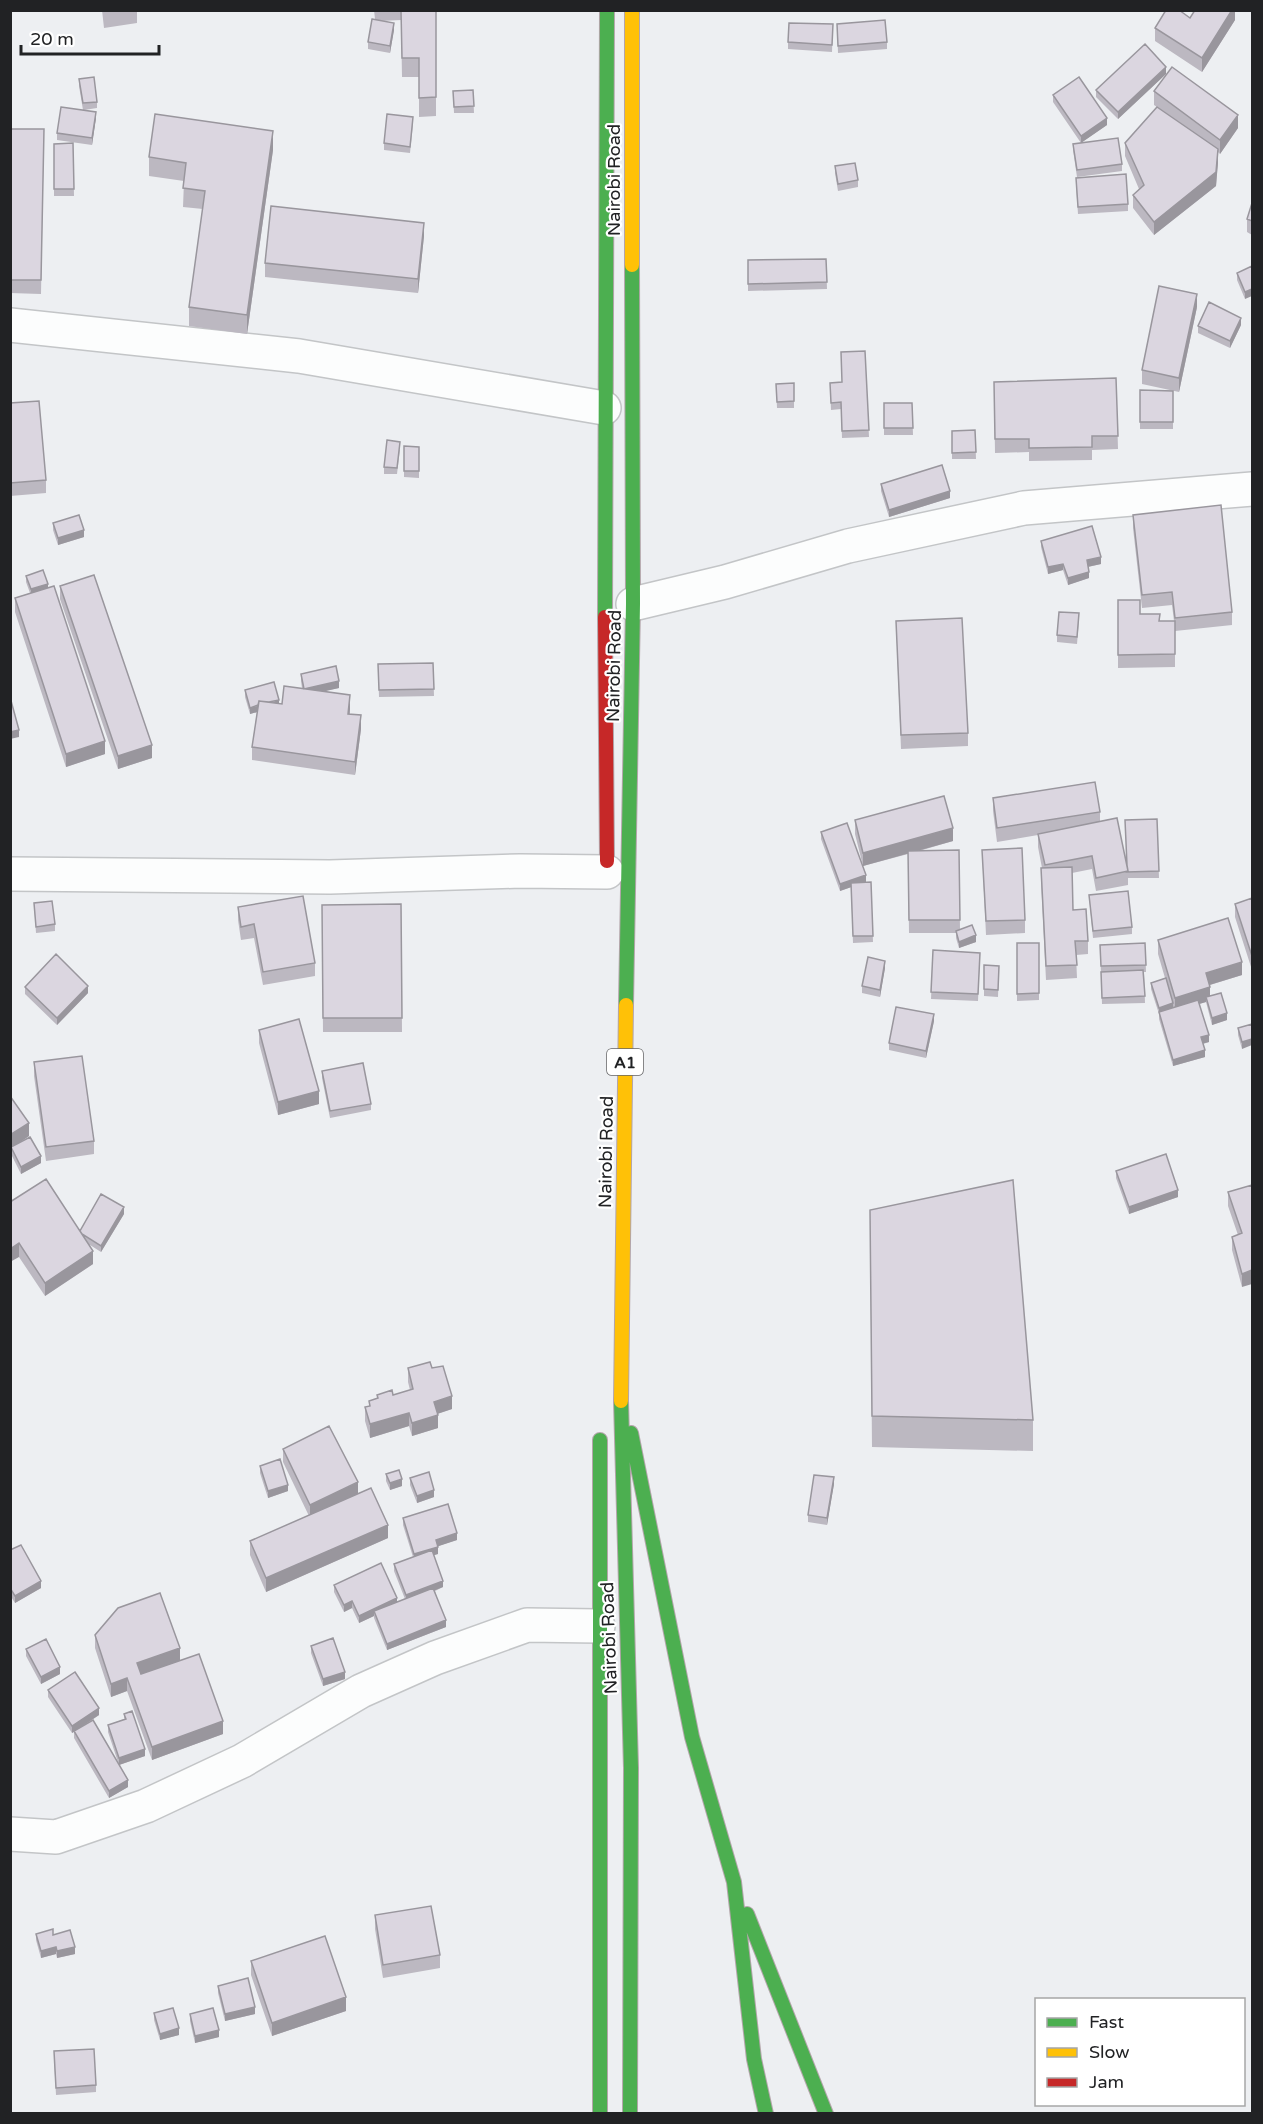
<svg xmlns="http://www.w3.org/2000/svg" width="1263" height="2124" font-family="'Varela Round',sans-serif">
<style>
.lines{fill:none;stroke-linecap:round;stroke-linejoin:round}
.street-casing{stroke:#c3c5c7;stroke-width:36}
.fast-casing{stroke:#b3a5aa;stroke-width:16}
.slow-casing{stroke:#b3a5aa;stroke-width:16}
.jam-casing{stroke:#b3a5aa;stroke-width:16}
.street{stroke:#fcfdfd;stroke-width:33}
.fast{stroke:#4caf50;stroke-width:14}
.slow{stroke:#ffc107;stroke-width:14}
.jam{stroke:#c62828;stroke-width:14}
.wall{fill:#bcb8c1}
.shaded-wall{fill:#99969d}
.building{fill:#dbd6e0;stroke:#99969d;stroke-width:1.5}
.labels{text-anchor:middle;stroke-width:4.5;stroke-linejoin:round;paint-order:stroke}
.shield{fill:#fff;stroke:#646466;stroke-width:1.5}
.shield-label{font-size:16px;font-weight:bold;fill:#212224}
.street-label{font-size:18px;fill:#212224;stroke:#fff}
</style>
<rect width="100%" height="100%" fill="#edeff2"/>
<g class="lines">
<!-- street casing -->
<g class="street-casing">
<path id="street" d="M10,325l289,31 305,52
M633,604l92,-22 123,-36 176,-38 228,-19
M10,874l320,3 190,-6 87,1
M10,1834l46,3 90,-31 96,-45 119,-70 74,-33 92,-33 71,1"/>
</g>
<!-- fast casing -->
<g class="fast-casing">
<path id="fast" d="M605,617l2,-607
M626,1005l7,-401 -1,-339
M621,1401l10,367 -1,346
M631,1433l61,304 42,145 20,177 12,55
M600,1440v674
M747,1914l79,200"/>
</g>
<!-- slow casing -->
<g class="slow-casing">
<path id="slow" d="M632,10v255
M621,1401l5,-396"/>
</g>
<!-- jam casing -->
<g class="jam-casing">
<path id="jam" d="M605,617l2,244"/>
</g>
<!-- street -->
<use href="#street" class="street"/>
<!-- fast -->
<use href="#fast" class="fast"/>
<!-- slow -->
<use href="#slow" class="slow"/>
<!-- jam -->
<use href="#jam" class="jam"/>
</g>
<!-- wall -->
<path class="wall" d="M102,10h35v13l-33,5z
M374,10h62v106l-17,1v-40h-17l-1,-57 -20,1 13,9 -4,23 -22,-4v-7l7,-23z
M1235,10v10l-33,52 -47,-31v-13l35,-10z
M833,24l-1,28 -44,-3v-7z
M837,24l50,18v7l-49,4z
M1166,74l-48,45 -22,-22v-7z
M79,79l18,23v6l-13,2 12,8 -4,27 -35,-5v-7l26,-23 -4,-24z
M473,90l1,23h-20l-1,-22z
M1154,91l84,37 -18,26 -2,-2v10l-2,24 -62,49 -21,-27v-13l6,-6 -14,-33v-13l32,-36 -3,-2z
M1053,95l54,30 -25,17 40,22v7l-45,6 -4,-27v-6l8,-1 -28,-41z
M413,124l-3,29 -26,-3v-7z
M10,129h34l-3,165 -31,-1z
M73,143l1,53h-20v-52z
M273,150l-26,184 -58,-8v-19l14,-98 -20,-2 1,-26 -35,-5v-19z
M835,166l23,14v7l-20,4 -3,-18z
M1076,185l52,19v7l-50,3z
M1252,203v32l-5,-3v-13z
M424,236l-6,57 -153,-16v-14z
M826,259l1,30 -79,2v-31z
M1252,266l-7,33 -8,-19v-7z
M1197,307l-18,85 -37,-8v-14z
M1241,325l-11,23 -32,-15v-7z
M865,351l4,86 -27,1 -1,-29 -10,1 -1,-27 12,-1z
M1116,378l2,71 -26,1v10l-63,1v-9l-34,1 -1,-71z
M794,383v25h-17l-1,-24z
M1140,390l33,1v38h-33z
M10,403l36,77v13l-36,3z
M884,403h28l1,32h-29z
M975,430l1,29h-24v-28z
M404,446l15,1v31l-15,-1z
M400,449l-3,25h-13v-7z
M881,484l69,14 -61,19 -8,-26z
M1133,515l99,97v13l-57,6v-4v40l-57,1v-68l22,14 19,7h15l-2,-16 -30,3 -9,-80z
M53,523l31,14 -26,8 -5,-15z
M1041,541l60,23 -13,3 1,11 -21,7 -5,-15 -15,4 -7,-27z
M26,576l22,12 57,166 -39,13 -51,-155v-14l15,-5 -4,-11z
M60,586l92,172 -34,11 -58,-170z
M1079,620l-2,24 -20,-2v-7z
M896,621l72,112v13l-67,3z
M433,663l1,33 -55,1 -1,-33z
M301,674l38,14 -15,3 26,18v5l11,15 -6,46 -103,-15v-13l5,-35 -7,2 -5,-17v-7l34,14h3l20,-16 -1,-7z
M993,798l107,14v9l26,43 31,-45 2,59h-31v7l-32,6 -4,-22 -20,4 1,37 15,31v13l-12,1 1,23 -31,2 -5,-99v-13h1l-4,-21v-12l-41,7 -4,-31z
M855,820l98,21 -34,10 40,-1 1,80 16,12 -17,6 -3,-10v-5h-47l-1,-79 -45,12 -8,-32z
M821,832l45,50h5l2,60 -20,1 -2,-56 -11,4 -19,-52z
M982,850l43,70v13l-39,2z
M1089,895l43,32v7l-39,4z
M1252,898v72l-17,-53v-13z
M34,903l21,21v7l-19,2z
M401,904l1,128h-79l-1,-127z
M238,907l77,56v13l-52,9 -9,-47 -13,2 -3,-20z
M1158,940l84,35 -32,10v11l17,24 -15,5 -6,-23 -7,2 10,38 -6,2 2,13 -32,9 -14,-47v-5l-8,-25v-6l14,-5 -7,-24z
M1017,943h22v57l-22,1z
M1145,943l1,29h-2l1,31 -43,1 -2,-59z
M933,950l47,3 -2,48 -47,-2z
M984,965l15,1 -1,31 -14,-1z
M885,968l-5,29 -18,-4v-7z
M25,987l63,6 -31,32 -32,-31z
M934,1021l-8,37 -37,-8v-7z
M1252,1024l-10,25 -4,-14v-7z
M259,1030l60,74 -41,11 -19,-72z
M34,1062l60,79v13l-48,7 -12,-85z
M322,1071l49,33v6l-41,8 -8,-40z
M10,1096l19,40 -10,7 22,20 -20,11 -9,-18v11l-2,1z
M1116,1171l62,26 -49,17 -13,-36z
M1252,1185l-10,102 -10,-37v-13l6,-2 -10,-29v-14z
M10,1202l70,29 44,-17 -23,38 -11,-7 3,19 -48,32 -26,-39z
M870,1210l163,210v31l-161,-4z
M408,1368h24l20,41 -15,5 1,14 -26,8 -3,-10 -39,12 -5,-17v-14l4,-1v-5l8,-2v-4h16l17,-5 -2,-8z
M283,1449l75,45 30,44 -122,54 -16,-37v-14l59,-25 -26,-54z
M260,1466l28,25 -20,7 -8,-25z
M386,1474l16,12 -12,4 -4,-9z
M410,1478l24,19 -17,6 -7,-18z
M834,1484l-7,41 -19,-3v-7z
M403,1518l54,22 -19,6v8l-5,1 10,32 -8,4 11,36 -59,23 -13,-32v-2l-15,7 -7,-15 -8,4 -10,-20v-7l63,17 8,-3 -11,-28v-7l19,-7 -10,-32z
M10,1550l31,38 -26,15 -5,-8z
M95,1635l85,25 43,74 -71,26 -25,-69 -16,6 -16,-49z
M311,1646l34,33 -22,7 -12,-33z
M26,1649l34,25 -19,10 -15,-28z
M48,1690l51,25 -16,11 45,61 -19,11 -35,-60v-6l-2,1 -24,-36z
M124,1714l21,42 -26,9 -11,-33v-7l16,-6z
M375,1915l65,40v13l-57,10 -8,-49z
M36,1934l17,1 22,19 -18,4 -1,-4 -15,4 -5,-18z
M251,1961l95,50 -74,25 -21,-61z
M218,1986l37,28 -30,7 -7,-28z
M154,2013l25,22 -19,5 -6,-20z
M190,2014l29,23 -24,6 -5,-22z
M54,2058l42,27v7l-40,3z"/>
<!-- shaded-wall -->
<path class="shaded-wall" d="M1232,10h3v10l-33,52v-14z
M394,23v7l-4,23v-7z
M1166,67v7l-48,45v-7z
M96,112v6l-4,27v-7z
M1238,115v13l-18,26v-14z
M1107,118v7l-26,18v-7z
M273,131v19l-26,184v-19z
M1218,149v13l-2,24 -62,49v-13z
M424,223v13l-6,57v-14z
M1252,289v7l-7,3v-7z
M1197,294v13l-18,85v-14z
M1241,318v7l-11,23v-7z
M950,491v7l-61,19v-7z
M84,530v7l-26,8v-7z
M1101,557v7l-14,3v-7z
M1063,564v6l-15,4v-7z
M1089,572v6l-21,7v-7z
M48,584v7l-17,5v-7z
M339,681v7l-35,8v-7z
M350,695v14l-2,18v-13z
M279,700v6l-29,8v-6z
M361,715v14l-6,46v-13z
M19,730v7l-9,2v-7z
M105,741v13l-39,13v-13z
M152,745v13l-34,11v-13z
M953,828v13l-90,25v-13z
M866,875v7l-26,9v-7z
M976,935v7l-17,6v-6z
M885,961v7l-5,29v-7z
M1242,962v13l-36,11v-13z
M88,986v7l-31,32v-7z
M1210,987v13l-4,-3v5l-31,9v-13z
M1173,1003v7l-14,4v-6z
M1227,1013v7l-15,5v-7z
M934,1014v7l-8,37v-7z
M1209,1035v7l-8,2v-7z
M1252,1039v6l-10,4v-7z
M1205,1050v7l-32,9v-6z
M319,1091v13l-41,11v-13z
M29,1123v13l-19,13v-14z
M12,1154v13l-2,1v-13z
M41,1156v7l-20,11v-7z
M1178,1190v7l-49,17v-7z
M124,1207v7l-23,38v-6z
M19,1243v14l-9,5v-13z
M93,1251v13l-48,32v-13z
M1252,1270v14l-10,3v-13z
M452,1396v13l-18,6v-13z
M409,1413v13l-39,12v-14z
M438,1415v13l-26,8v-13z
M834,1477v7l-7,41v-7z
M402,1479v7l-12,4v-7z
M358,1482v13l-48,24v-14z
M288,1485v6l-20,7v-7z
M434,1490v7l-17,6v-7z
M388,1525v13l-122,54v-14z
M457,1533v7l-21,7v-7z
M438,1547v7l-24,7v-7z
M41,1581v7l-26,15v-7z
M443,1581v6l-37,15v-7z
M397,1598v7l-23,6v5l-15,7v-7z
M352,1601v7l-8,4v-7z
M446,1620v7l-59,23v-6z
M180,1648v14l-43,14v-13z
M60,1667v7l-19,10v-7z
M345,1672v7l-22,7v-7z
M127,1678v13l-16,6v-13z
M99,1708v7l-27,18v-7z
M223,1721v13l-71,26v-13z
M145,1749v7l-26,9v-7z
M128,1780v7l-19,11v-7z
M56,1947v7l-15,4v-7z
M75,1947v7l-18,4v-7z
M346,1997v14l-74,25v-13z
M255,2007v7l-30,7v-7z
M179,2028v7l-19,5v-6z
M219,2030v7l-24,6v-7z"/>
<!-- building -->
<path class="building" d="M401,10h35v87l-17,1v-40h-17z
M1166,10h13l11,8 5,-8h37l-30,48 -47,-30z
M372,19l22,4 -4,23 -22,-4z
M885,20l2,22 -49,4 -1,-22z
M789,23l44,1 -1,21 -44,-3z
M1145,44l21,23 -48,45 -22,-22z
M1172,67l66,48 -18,25 -66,-49z
M94,77l3,25 -14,1 -4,-24z
M1079,77l28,41 -26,18 -28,-41z
M473,90l1,16 -20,1 -1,-16z
M61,107l35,5 -4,26 -35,-5z
M1157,107l61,42 -2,23 -62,50 -21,-27 11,-10 -19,-42z
M155,114l118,17 -26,184 -58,-8 16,-116 -22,-3 3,-25 -37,-6z
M387,114l26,3 -3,30 -26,-4z
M10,129h34l-3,151h-31z
M1118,138l4,26 -45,6 -4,-26z
M73,143l1,46h-20v-45z
M855,163l3,17 -20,4 -3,-18z
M1126,174l2,30 -50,3 -2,-29z
M1252,203v18l-5,-2z
M271,206l153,17 -6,56 -153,-16z
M826,259l1,23 -79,2v-24z
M1252,266v23l-7,3 -8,-19z
M1159,286l38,8 -18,84 -37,-8z
M1209,302l32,16 -11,23 -32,-15z
M865,351l4,79 -27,1 -1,-29 -10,1 -1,-20 12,-1 -1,-30z
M1116,378l2,58h-26v11l-63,1v-9h-34l-1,-57z
M794,383v18l-17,1 -1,-18z
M1140,390l33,1v31h-33z
M39,401l7,79 -36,3v-80z
M884,403h28l1,25h-29z
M975,430l1,22 -24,1v-22z
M387,440l13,2 -3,26 -13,-1z
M404,446l15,1v24h-15z
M942,465l8,26 -61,19 -8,-26z
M1221,505l11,107 -57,6 -3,-26 -30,3 -9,-80z
M79,515l5,15 -26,8 -5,-15z
M1092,526l9,31 -14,3 2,12 -21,6 -5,-14 -15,3 -7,-26z
M43,570l5,14 -17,5 -5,-13z
M94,575l58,170 -34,11 -58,-170z
M54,586l51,155 -39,13 -51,-156z
M1118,600h22v14h20l-1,7h16v33l-57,1z
M1059,612l20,1 -2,24 -20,-2z
M962,618l6,115 -67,2 -5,-114z
M433,663l1,26 -55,1 -1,-26z
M336,666l3,15 -35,8 -3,-15z
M274,682l5,18 -10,2 -10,-1 -1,4 -8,3 -5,-18z
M284,686l66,9 -2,19 13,1 -6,47 -103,-15 7,-46 23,3z
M10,697l9,33 -9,2z
M1095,782l5,30 -103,16 -4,-30z
M944,796l9,32 -90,25 -8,-33z
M1117,818l11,53 -32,7 -4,-22 -47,9 -7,-31z
M1157,819l2,52 -32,1 1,-1 -1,-6 -2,-45z
M847,823l19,52 -26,9 -19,-52z
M1022,848l3,72 -39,1 -4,-71z
M959,850l1,70h-51l-1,-69z
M1072,867l1,43 13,-1 2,32h-13l2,24 -31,1 -5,-98z
M871,882l2,54h-20l-2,-53z
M1128,891l4,36 -39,4 -4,-36z
M303,896l12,67 -52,9 -9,-48 -13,3 -3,-20z
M1252,898v58l-17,-52z
M52,901l3,23 -19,3 -2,-24z
M401,904l1,114h-79l-1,-113z
M1228,918l14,44 -36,11 4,14 -35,11 -17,-58z
M972,925l4,10 -17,7 -3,-11z
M1017,943h22v50l-22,1z
M1145,943l1,22 -45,1 -1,-21z
M933,950l47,3 -2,41 -47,-2z
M56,954l32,32 -31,32 -32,-31z
M868,957l17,4 -5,29 -18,-4z
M984,965l15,1 -1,24 -14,-1z
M1143,970l2,26 -43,2 -1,-26z
M1166,978l7,25 -14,5 -8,-25z
M1221,993l6,20 -15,5 -6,-21z
M1198,1000l11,35 -8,2 4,13 -32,10 -14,-48z
M896,1007l38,7 -8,37 -37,-8z
M299,1019l20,72 -41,11 -19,-72z
M1252,1024v15l-10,3 -4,-14z
M82,1056l12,85 -48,6 -12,-85z
M363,1063l8,41 -41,7 -8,-40z
M10,1096l19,27 -19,12z
M30,1137l11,19 -20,11 -10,-20z
M1166,1154l12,36 -49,17 -13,-36z
M46,1179l47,72 -48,32 -26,-40 -9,6v-47z
M1013,1180l20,240 -161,-4 -2,-206z
M1252,1185v85l-10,4 -10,-37 10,-4 -14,-41z
M101,1194l23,13 -23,39 -19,-12 -2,-3z
M430,1362l2,6 11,-2 9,30 -18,6 4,13 -26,8 -3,-10 -39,11 -5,-17 5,-1 -1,-5 9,-3 -1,-3 15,-5 1,5 20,-6 -5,-21z
M329,1426l29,56 -48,23 -27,-56z
M280,1459l8,26 -20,6 -8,-25z
M399,1470l3,9 -12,4 -4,-9z
M429,1472l5,18 -17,6 -7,-18z
M814,1475l20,2 -7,41 -19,-3z
M371,1488l17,37 -122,53 -16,-37z
M448,1504l9,29 -21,7 2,7 -24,7 -11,-36z
M21,1545l20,36 -26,15 -5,-8v-38z
M432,1550l11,31 -37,14 -12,-31z
M381,1563l16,35 -38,18 -7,-15 -8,4 -10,-20z
M433,1588l13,32 -59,24 -13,-33z
M160,1593l20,55 -43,15 4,11 58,-20 24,67 -71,26 -25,-69 -16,6 -16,-49 23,-27z
M333,1638l12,34 -22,7 -12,-33z
M46,1639l14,28 -19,10 -15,-28z
M75,1672l24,36 -27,18 -24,-36z
M132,1711l13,38 -26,9 -11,-33 18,-6 -2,-5z
M93,1720l35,60 -19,11 -35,-60z
M431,1906l9,49 -57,10 -8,-50z
M53,1929v6l17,-5 5,17 -18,4 -1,-4 -15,4 -5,-17z
M325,1936l21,61 -74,26 -21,-62z
M248,1978l7,29 -30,7 -7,-28z
M173,2008l6,20 -19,6 -6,-21z
M213,2008l6,22 -24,6 -5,-22z
M94,2049l2,36 -40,3 -2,-37z"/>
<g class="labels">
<!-- shield labels -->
<rect class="shield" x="607" y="1049" width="36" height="26" rx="4.5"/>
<g class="shield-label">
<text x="625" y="1068">A1</text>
</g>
<!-- street labels -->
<g class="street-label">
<text transform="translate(614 180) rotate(-90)" y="6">Nairobi Road</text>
<text transform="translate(614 666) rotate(-89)" y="6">Nairobi Road</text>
<text transform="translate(606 1152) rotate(-89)" y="6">Nairobi Road</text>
<text transform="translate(609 1638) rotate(-92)" y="6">Nairobi Road</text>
</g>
</g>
<!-- border -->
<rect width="1263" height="2124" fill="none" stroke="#212224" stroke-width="24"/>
<!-- legend -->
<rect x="1035" y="1998" width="210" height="108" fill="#ffffff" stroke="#a6a7a7" stroke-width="1.5"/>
<rect x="1047" y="2018" width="30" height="9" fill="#4caf50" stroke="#a6a7a7" stroke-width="1.5"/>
<text x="1089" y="2028" font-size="18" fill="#212224">Fast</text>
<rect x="1047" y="2048" width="30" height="9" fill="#ffc107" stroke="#a6a7a7" stroke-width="1.5"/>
<text x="1089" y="2058" font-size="18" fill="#212224">Slow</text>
<rect x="1047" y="2078" width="30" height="9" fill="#c62828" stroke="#a6a7a7" stroke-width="1.5"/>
<text x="1089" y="2088" font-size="18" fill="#212224">Jam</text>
<!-- scale -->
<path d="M21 45v9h138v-9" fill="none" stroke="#212224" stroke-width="3"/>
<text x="30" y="45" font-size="18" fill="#212224" stroke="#ffffff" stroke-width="4.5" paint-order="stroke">20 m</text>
</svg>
